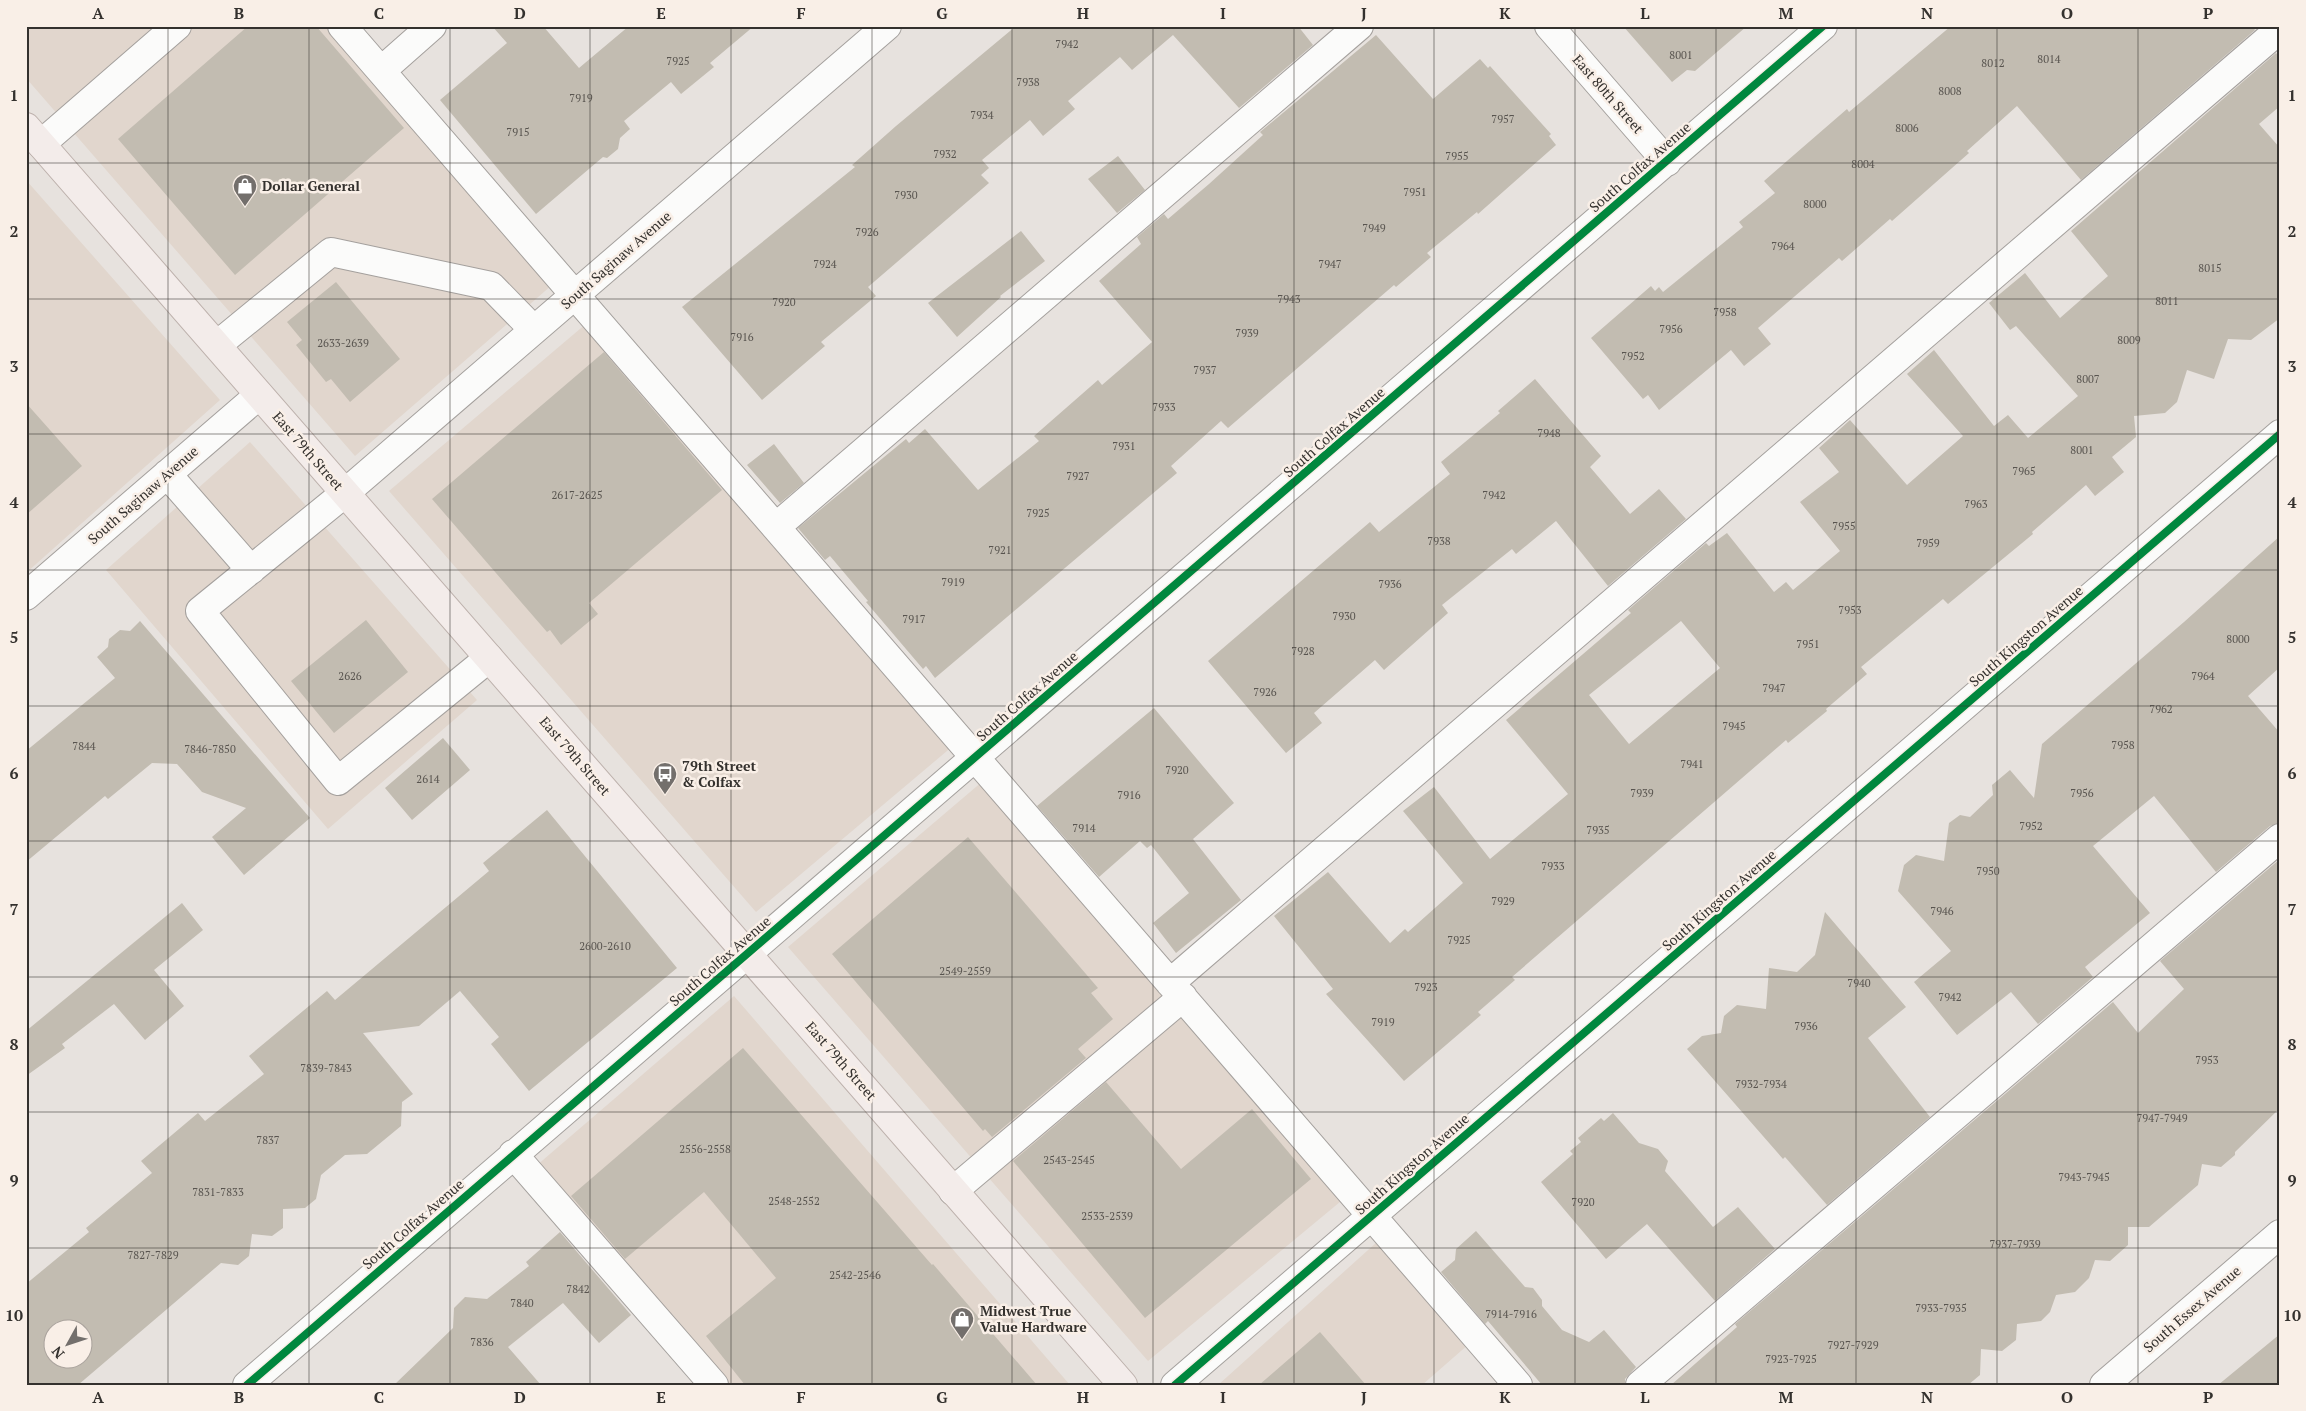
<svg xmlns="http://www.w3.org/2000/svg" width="2306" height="1411" font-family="'PT Serif',serif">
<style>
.built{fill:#e1d6cd}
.building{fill:#c2bcb1;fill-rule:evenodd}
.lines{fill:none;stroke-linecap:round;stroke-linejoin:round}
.minor-casing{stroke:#a4a09d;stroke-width:30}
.major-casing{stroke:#bdb1ac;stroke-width:30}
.minor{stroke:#fbfbfa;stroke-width:28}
.major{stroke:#f3ecea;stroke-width:28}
.cycleway-casing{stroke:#f9efe7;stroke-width:11}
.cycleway{stroke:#00873e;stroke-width:8}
.grid{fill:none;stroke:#34312e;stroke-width:1;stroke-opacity:0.55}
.labels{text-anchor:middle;stroke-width:5;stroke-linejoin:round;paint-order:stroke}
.number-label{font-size:11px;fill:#58544f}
.street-label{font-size:14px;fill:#34312e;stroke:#f9efe7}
.poi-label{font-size:14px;font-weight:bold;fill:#34312e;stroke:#f9efe7;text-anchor:start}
.neatline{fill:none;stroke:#34312e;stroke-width:2}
.grid-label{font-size:16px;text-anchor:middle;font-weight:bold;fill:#34312e}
</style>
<rect width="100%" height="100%" fill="#e7e2de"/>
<!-- built -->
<path class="built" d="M26,26h316l218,252 -205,178 -329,-378z
M26,180l194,220 -194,173z
M594,317l366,423 -204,172 -367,-421z
M250,442l227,258 -149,129 -222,-259z
M990,775l362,417 -204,169 -360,-414z
M734,996l336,389h-356l-185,-213z
M1387,1233l90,104 -55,48h-204z"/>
<!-- building -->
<path class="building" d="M248,26h68l88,102 -169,147 -117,-136z
M492,26h51l36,42 50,-42h125l-44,37 4,4 -33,27 -10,-12 -47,39 6,8 -10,9 -2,11 -11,9 -4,-1 -67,57 -96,-114 67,-57z
M1016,26h282l15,19 -74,63 -66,-73 -41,35 -12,-13 -52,44 7,8 -32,27 -13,-16 -48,40 7,8 -8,7 8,8 -121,104 8,9 -55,46 4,4 -63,54 -80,-93 173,-140 -3,-2 44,-39z
M1623,26h124l-52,45 -8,-1 -15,12z
M1951,26h301l3,4 -174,150 -64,-74 -50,45 2,2 -77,68 -2,-2 -48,42 -3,-3 -81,70 13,16 -27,22 -13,-16 -72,60 -11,-15 -5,4 -52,-61 60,-52 4,5 4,-4 4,5 80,-65 -4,-5 36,-29 -11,-12 83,-72 2,3z
M1376,35l57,64 47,-40 8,9 2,-2 61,68 -2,2 7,9 -78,69 -1,-2 -50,41 4,4 -35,30 -2,-2 -166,143 -7,-7 -50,45 6,7 -242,205 -9,-12 -3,3 -57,-67 2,-1 -38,-45 -5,4 -27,-32 108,-89 3,4 16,-14 53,61 61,-49 -5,-5 64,-56 4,5 50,-43 -53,-61 42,-37 -4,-7 27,-23 4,5 41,-35 54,-49 -3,-3z
M2276,53l4,4v49l-21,18 21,24v170l-29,22 -23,-1 -14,40 -27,-9 -10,32 -12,11 -31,3 2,21 -24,20 12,15 -29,24 -9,-11 -54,47 1,2 -85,70 -5,-5 -82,68 6,7 -41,35 1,2 -39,32 -2,-3 -274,237 3,3 -37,32 3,3 -77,66 -78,-87 7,-5 -59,-73 54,-44 62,71 15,-14 3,3 55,-49 -60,-72 31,-24 56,72 78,-65 -62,-74 125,-107 -3,-3 78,-67 3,3 18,-13 47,59 12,-10 7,8 47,-39 -40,-49 39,-30 -20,-24 31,-28 57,65 56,-49 -56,-62 27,-24 60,76 14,-11 20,23 50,-42 -62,-70 -6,4 -21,-27 36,-30 35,45 48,-42 -37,-45zM1681,621l39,47 -91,76 -40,-49z
M1118,156l27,34 -28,23 -29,-34z
M1021,231l24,30 -45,35 1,1 -44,40 -29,-34z
M336,282l64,77 -50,43 -19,-23 -5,3 -30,-37 6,-5 -15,-18z
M604,352l118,138 -133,113 9,11 -37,31 -11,-15 -3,2 -115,-133z
M1535,379l66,77 -11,11 40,47 29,-25 27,30 -78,67 -52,-65 -40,33 -4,-5 -70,56 6,8 -64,57 -9,-10 -61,53 8,10 -36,30 -78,-92 162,-139 9,10 71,-58 -9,-12 59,-49 -2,-2z
M26,403l56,63 -56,49z
M774,444l30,39 -24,20 -33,-38z
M2280,536v131l-32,29 32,37v90l-10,3 -54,46 -62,-76 -61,50 57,67 -65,54 8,10 -55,47 -27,-32 -54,43 -43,-53 37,-31 -53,-60 6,-26 12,-10 28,6 5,-38 11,-8 10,2 23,-22 -1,-10 18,-15 24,28 8,-54 142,-122z
M366,620l42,52 -74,61 -43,-52z
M140,621l170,197 -66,57 -32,-38 34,-29 -44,-16 -25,-28 -25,-1 -44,36 -3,-3 -79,66v-111l89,-73 -18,-21 11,-10 1,-8 11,-9 10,1z
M1154,708l80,95 -41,36 48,61 -65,53 -23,-30 36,-30 -38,-48 -4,3 -7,-7 -41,36 -62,-71z
M443,738l27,32 -58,50 -27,-32z
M547,810l130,158 -148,123 -38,-47 8,-7 -39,-46 -41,35 -56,7 50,61 -11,8 -1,24 -34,28 -22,1 -24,20 -5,24 -11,9 -22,1v19l-11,8 -20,-2 -3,22 -11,9 -17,-2 -143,122h-52v-101l63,-52 -3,-4 66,-55 -11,-12 57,-48 7,8 59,-47 -15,-18 78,-65 8,9 154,-129 -6,-8zM52,1328h30v30h-30z
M968,837l130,151 -7,5 22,26 -35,30 8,9 -94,79 -7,-8 -2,2 -151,-177z
M2280,859v249l-45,44v3l-14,12 -19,-3 -4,21 -49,42h-21v18l-18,16 -15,-1 -6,18 -14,14 -19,3 -6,17 -9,9 -24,3 -1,16 -14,11 -21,-2 -1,26 -12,10h-297l66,-58 -2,-3 378,-322 25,31 46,-44 -24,-28z
M182,903l21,27 -49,40 30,36 -39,34 -31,-36 -52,40 3,4 -39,28v-45z
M1825,912l81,95 -38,31 62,79 -103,88 -42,-48 -2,2 -96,-110 15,-13 19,-3 3,-17 13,-11 29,4 3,-41 28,4 18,-17z
M743,1048l189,217 1,-1 104,121h-292l-39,-49 70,-58 -72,-86 -79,67 -54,-63z
M1106,1082l75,87 71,-60 59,70 -166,139 -132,-157z
M1613,1113l26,30 19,6 10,12 -3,10 48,56 25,-20 37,42 -60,52 -68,-77 -41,35 -65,-77 32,-28 -3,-3 11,-9 -3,-4 23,-20 3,3z
M1476,1231l49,56 8,1 9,12v6l20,24 27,12 15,-12 32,37 -11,12v6h-83l-54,-64 -3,3 -44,-52 14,-12 1,-11z
M560,1232l71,83 -32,28 -36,-40 -55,44 33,38h-147l59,-57 1,-20 11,-11 22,2 42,-33 -3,-4z
M1320,1332l46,53h-107z
M2280,1334v51h-62z"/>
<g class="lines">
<!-- minor casing -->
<g class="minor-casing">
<path id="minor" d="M342,26l1176,1359
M1549,26l118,136
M381,71l51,-45
M41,144l136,-118
M217,345l114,-93 160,34 43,44
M167,474l84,96
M776,527l583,-501
M26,596l233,-201
M489,658l-151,123 -138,-170 145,-118 542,-467
M1170,983l1110,-954
M513,1154l201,231
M953,1191l230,-194
M247,1385l1576,-1359
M1175,1385l1105,-951
M1640,1385l640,-547
M2104,1385l176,-151"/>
</g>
<!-- major casing -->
<g class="major-casing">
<path id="major" d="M26,127l1097,1258"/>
</g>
<!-- minor -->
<use href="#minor" class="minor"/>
<!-- major -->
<use href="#major" class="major"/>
<!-- cycleway casing -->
<g class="cycleway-casing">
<path id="cycleway" d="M247,1385l1576,-1359
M1175,1385l1105,-951"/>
</g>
<!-- cycleway -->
<use href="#cycleway" class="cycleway"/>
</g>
<!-- grid -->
<path class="grid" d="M168,26v1359M309,26v1359M450,26v1359M590,26v1359M731,26v1359M872,26v1359M1012,26v1359M1153,26v1359M1294,26v1359M1434,26v1359M1575,26v1359M1716,26v1359M1856,26v1359M1997,26v1359M2138,26v1359M26,163h2254M26,299h2254M26,434h2254M26,570h2254M26,706h2254M26,841h2254M26,977h2254M26,1112h2254M26,1248h2254"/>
<!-- icons -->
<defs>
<g id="shop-pin" transform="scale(1.25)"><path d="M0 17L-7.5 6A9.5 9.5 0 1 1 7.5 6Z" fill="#736f6c" stroke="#f9efe7"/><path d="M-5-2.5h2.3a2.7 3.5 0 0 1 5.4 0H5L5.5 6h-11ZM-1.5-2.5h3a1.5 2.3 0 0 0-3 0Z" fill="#fff"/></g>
<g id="bus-pin" transform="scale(1.25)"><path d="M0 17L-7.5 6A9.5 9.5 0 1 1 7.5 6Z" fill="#736f6c" stroke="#f9efe7"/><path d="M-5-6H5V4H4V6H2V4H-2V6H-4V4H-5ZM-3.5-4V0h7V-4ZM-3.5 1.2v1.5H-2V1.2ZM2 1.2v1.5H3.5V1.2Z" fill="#fff"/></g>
</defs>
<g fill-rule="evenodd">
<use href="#shop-pin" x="245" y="186"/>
<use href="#bus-pin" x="665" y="774"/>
<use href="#shop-pin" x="962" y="1319"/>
</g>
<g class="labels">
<!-- number labels -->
<g class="number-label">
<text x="1067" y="48">7942</text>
<text x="1681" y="59">8001</text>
<text x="2049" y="63">8014</text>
<text x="678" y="65">7925</text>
<text x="1993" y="67">8012</text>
<text x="1028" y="86">7938</text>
<text x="1950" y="95">8008</text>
<text x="581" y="102">7919</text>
<text x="982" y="119">7934</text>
<text x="1503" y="123">7957</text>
<text x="1907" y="132">8006</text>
<text x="518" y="136">7915</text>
<text x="945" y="158">7932</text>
<text x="1457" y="160">7955</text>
<text x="1863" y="168">8004</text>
<text x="1415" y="196">7951</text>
<text x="906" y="199">7930</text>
<text x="1815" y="208">8000</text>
<text x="1374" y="232">7949</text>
<text x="867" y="236">7926</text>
<text x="1783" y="250">7964</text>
<text x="825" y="268">7924</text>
<text x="1330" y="268">7947</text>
<text x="2210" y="272">8015</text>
<text x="1289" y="303">7943</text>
<text x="2167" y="305">8011</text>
<text x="784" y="306">7920</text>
<text x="1725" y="316">7958</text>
<text x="1671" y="333">7956</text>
<text x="1247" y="337">7939</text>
<text x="742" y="341">7916</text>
<text x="2129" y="344">8009</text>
<text x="343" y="347">2633-2639</text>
<text x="1633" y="360">7952</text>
<text x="1205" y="374">7937</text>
<text x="2088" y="383">8007</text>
<text x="1164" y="411">7933</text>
<text x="1549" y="437">7948</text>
<text x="1124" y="450">7931</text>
<text x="2082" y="454">8001</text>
<text x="2024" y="475">7965</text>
<text x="1078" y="480">7927</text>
<text x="577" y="499">2617-2625</text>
<text x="1494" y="499">7942</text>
<text x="1976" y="508">7963</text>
<text x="1038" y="517">7925</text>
<text x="1844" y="530">7955</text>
<text x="1439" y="545">7938</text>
<text x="1928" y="547">7959</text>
<text x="1000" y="554">7921</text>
<text x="953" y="586">7919</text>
<text x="1390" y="588">7936</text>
<text x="1850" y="614">7953</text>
<text x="1344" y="620">7930</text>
<text x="914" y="623">7917</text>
<text x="2238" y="643">8000</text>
<text x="1808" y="648">7951</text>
<text x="1303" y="655">7928</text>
<text x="350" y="680">2626</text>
<text x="2203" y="680">7964</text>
<text x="1774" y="692">7947</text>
<text x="1265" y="696">7926</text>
<text x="2161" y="713">7962</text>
<text x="1734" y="730">7945</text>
<text x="2123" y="749">7958</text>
<text x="84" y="750">7844</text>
<text x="210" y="753">7846-7850</text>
<text x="1692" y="768">7941</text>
<text x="1177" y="774">7920</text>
<text x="428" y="783">2614</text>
<text x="1642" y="797">7939</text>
<text x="2082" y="797">7956</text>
<text x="1129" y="799">7916</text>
<text x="2031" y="830">7952</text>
<text x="1084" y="832">7914</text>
<text x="1598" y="834">7935</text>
<text x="1553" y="870">7933</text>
<text x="1988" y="875">7950</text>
<text x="1503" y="905">7929</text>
<text x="1942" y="915">7946</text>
<text x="1459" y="944">7925</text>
<text x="605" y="950">2600-2610</text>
<text x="965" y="975">2549-2559</text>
<text x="1859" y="987">7940</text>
<text x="1426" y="991">7923</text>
<text x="1950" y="1001">7942</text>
<text x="1383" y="1026">7919</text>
<text x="1806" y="1030">7936</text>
<text x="2207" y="1064">7953</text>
<text x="326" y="1072">7839-7843</text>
<text x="1761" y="1088">7932-7934</text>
<text x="2162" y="1122">7947-7949</text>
<text x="268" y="1144">7837</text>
<text x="705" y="1153">2556-2558</text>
<text x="1069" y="1164">2543-2545</text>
<text x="2084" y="1181">7943-7945</text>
<text x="218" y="1196">7831-7833</text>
<text x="794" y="1205">2548-2552</text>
<text x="1583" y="1206">7920</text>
<text x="1107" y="1220">2533-2539</text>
<text x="2015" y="1248">7937-7939</text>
<text x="153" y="1259">7827-7829</text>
<text x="855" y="1279">2542-2546</text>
<text x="578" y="1293">7842</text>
<text x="522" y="1307">7840</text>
<text x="1941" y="1312">7933-7935</text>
<text x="1511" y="1318">7914-7916</text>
<text x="482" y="1346">7836</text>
<text x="1853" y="1349">7927-7929</text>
<text x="1791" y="1363">7923-7925</text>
</g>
<!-- street labels -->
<g class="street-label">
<text transform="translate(1608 94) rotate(49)" y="5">East 80th Street</text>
<text transform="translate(1640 167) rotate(-41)" y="5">South Colfax Avenue</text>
<text transform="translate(616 260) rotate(-41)" y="5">South Saginaw Avenue</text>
<text transform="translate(1334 432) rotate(-41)" y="5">South Colfax Avenue</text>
<text transform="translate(308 451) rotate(49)" y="5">East 79th Street</text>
<text transform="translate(143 495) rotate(-41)" y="5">South Saginaw Avenue</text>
<text transform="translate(2026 636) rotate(-41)" y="5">South Kingston Avenue</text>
<text transform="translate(1027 696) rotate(-41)" y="5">South Colfax Avenue</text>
<text transform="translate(575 756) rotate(49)" y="5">East 79th Street</text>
<text transform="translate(1719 900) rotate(-41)" y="5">South Kingston Avenue</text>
<text transform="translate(720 961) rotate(-41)" y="5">South Colfax Avenue</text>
<text transform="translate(841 1061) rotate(49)" y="5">East 79th Street</text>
<text transform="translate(1412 1164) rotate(-41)" y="5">South Kingston Avenue</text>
<text transform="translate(413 1224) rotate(-41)" y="5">South Colfax Avenue</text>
<text transform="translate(2192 1309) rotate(-41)" y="5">South Essex Avenue</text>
</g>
<!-- poi labels -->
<g class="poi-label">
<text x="262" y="191">Dollar General</text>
<text x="682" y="771">79th Street<tspan x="682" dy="16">&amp; Colfax</tspan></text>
<text x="980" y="1316">Midwest True<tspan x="980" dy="16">Value Hardware</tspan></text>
</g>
</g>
<!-- border -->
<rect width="2306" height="1411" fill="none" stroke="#f9efe7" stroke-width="55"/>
<!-- north arrow -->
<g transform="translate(68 1344) rotate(230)"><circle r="24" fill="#f9efe7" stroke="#aaa39d"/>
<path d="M0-4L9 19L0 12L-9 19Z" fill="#736f6c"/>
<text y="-8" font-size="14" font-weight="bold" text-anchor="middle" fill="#34312e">N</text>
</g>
<rect x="28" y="28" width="2250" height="1356" class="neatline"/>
<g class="grid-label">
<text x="98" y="19">A</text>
<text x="239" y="19">B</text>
<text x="379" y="19">C</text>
<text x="520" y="19">D</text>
<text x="661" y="19">E</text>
<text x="801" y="19">F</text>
<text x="942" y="19">G</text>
<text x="1083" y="19">H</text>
<text x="1223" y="19">I</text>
<text x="1364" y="19">J</text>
<text x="1505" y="19">K</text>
<text x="1645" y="19">L</text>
<text x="1786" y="19">M</text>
<text x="1927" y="19">N</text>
<text x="2067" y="19">O</text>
<text x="2208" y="19">P</text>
<text x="14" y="101">1</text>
<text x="2292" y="101">1</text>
<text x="14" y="237">2</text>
<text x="2292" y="237">2</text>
<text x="14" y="372">3</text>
<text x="2292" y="372">3</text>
<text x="14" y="508">4</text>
<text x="2292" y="508">4</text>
<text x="14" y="643">5</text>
<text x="2292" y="643">5</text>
<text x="14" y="779">6</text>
<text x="2292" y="779">6</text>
<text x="14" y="915">7</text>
<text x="2292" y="915">7</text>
<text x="14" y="1050">8</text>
<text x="2292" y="1050">8</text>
<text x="14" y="1186">9</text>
<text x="2292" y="1186">9</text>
<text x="14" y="1321">10</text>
<text x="2292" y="1321">10</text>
<text x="98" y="1403">A</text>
<text x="239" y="1403">B</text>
<text x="379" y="1403">C</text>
<text x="520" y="1403">D</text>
<text x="661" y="1403">E</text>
<text x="801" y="1403">F</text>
<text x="942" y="1403">G</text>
<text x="1083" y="1403">H</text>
<text x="1223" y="1403">I</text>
<text x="1364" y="1403">J</text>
<text x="1505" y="1403">K</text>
<text x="1645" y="1403">L</text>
<text x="1786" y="1403">M</text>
<text x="1927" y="1403">N</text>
<text x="2067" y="1403">O</text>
<text x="2208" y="1403">P</text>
</g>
</svg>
